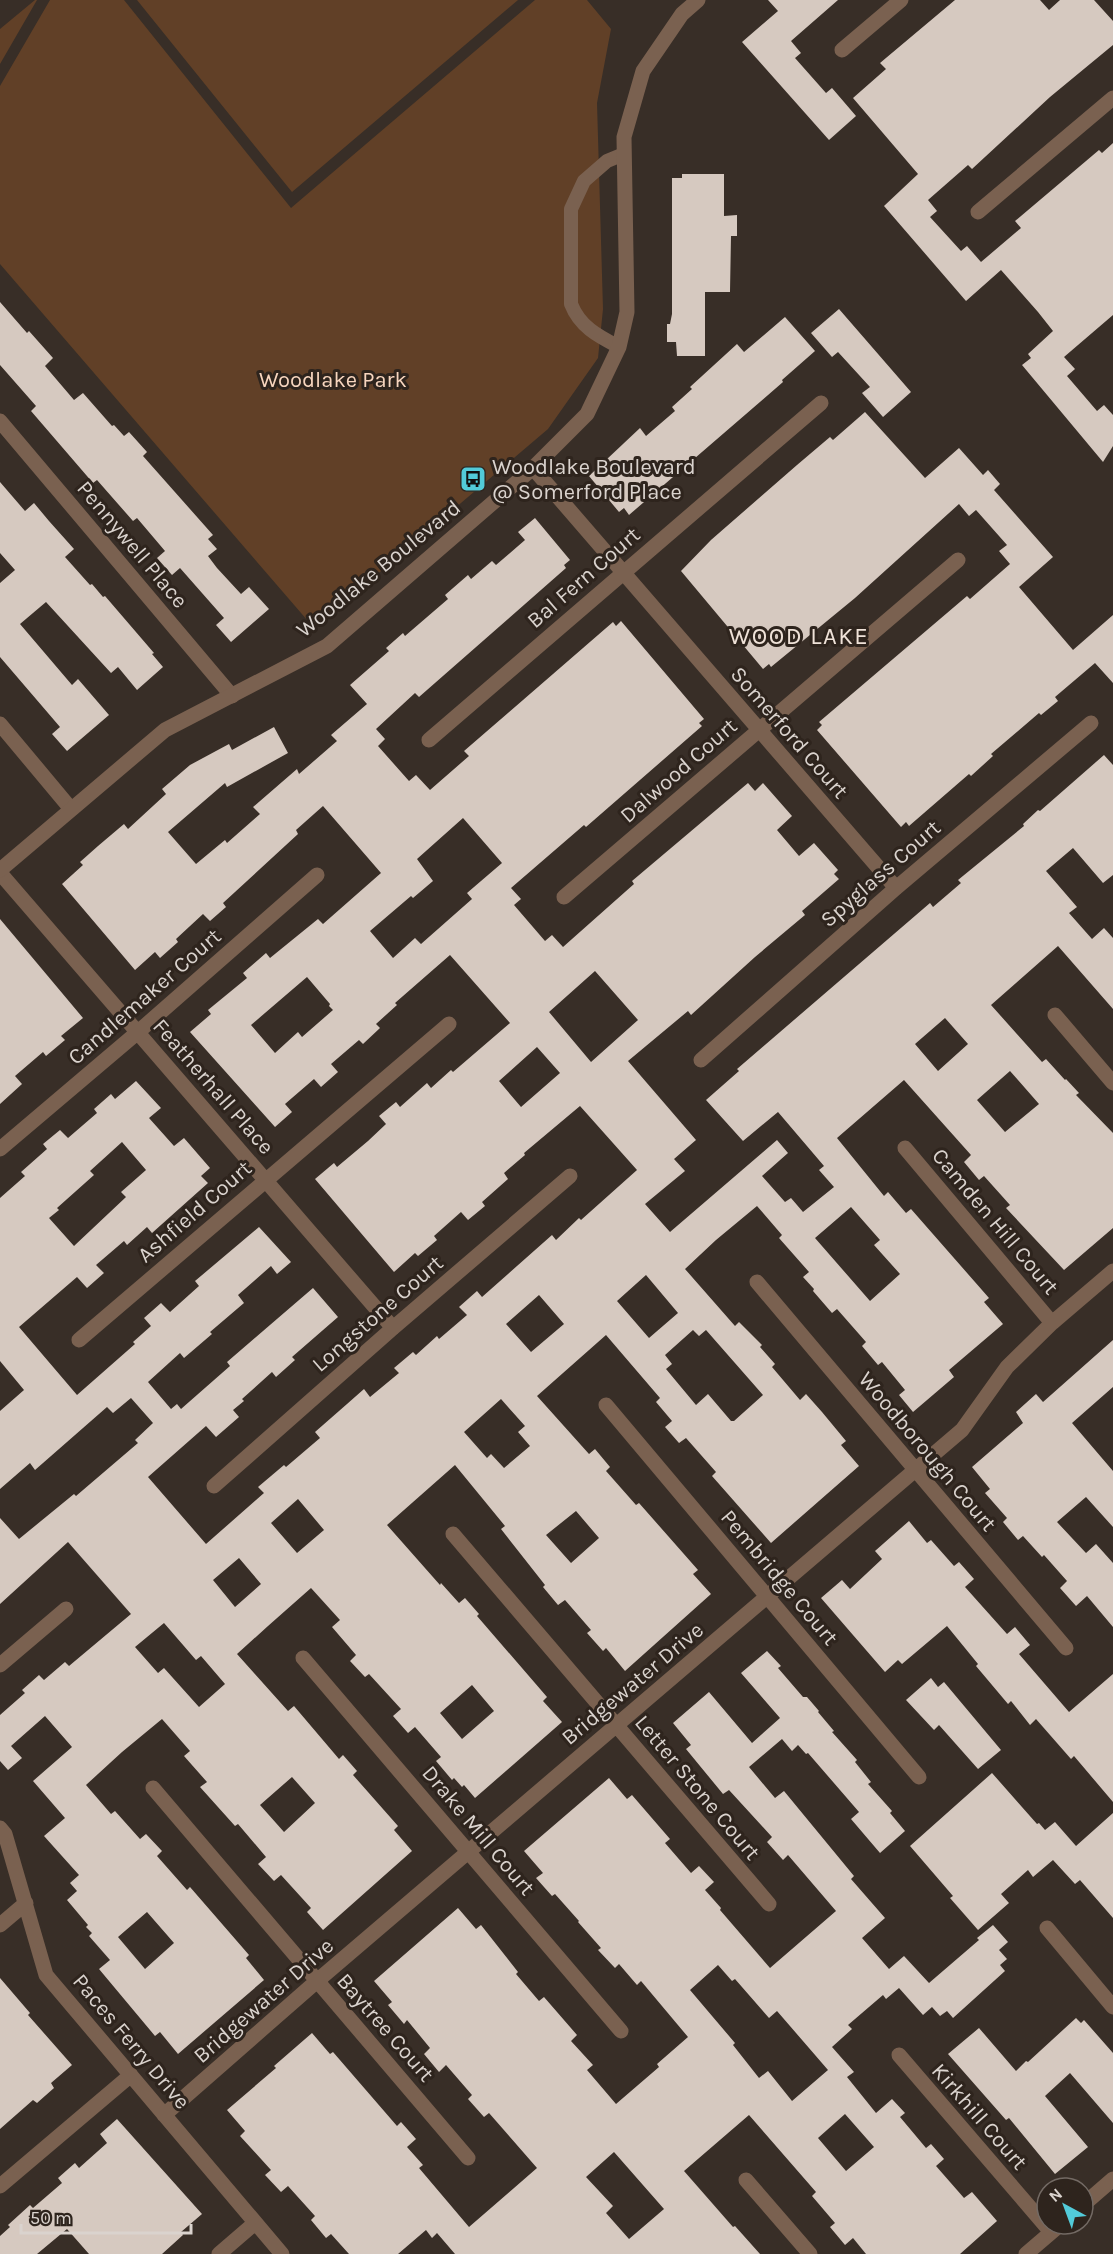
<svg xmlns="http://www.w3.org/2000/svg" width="1113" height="2254" font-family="Karla,sans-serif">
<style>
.green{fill:#614027}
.building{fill:#d6c9c0;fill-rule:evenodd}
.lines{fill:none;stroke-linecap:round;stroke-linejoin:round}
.service{stroke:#7a6150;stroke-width:14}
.minor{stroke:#7a6150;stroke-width:15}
.tertiary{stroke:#7a6150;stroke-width:15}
.labels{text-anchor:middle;stroke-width:6;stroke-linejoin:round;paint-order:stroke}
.park-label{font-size:22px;fill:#f7d5be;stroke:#2e241d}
.poi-label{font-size:22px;fill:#dad3ce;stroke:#2e241d;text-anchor:start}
.street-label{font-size:22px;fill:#dad3ce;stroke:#2e241d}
.neighbourhood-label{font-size:24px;letter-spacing:1.5px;fill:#efe2d8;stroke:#2e241d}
</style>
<rect width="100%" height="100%" fill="#382e27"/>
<!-- green -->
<path class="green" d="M35,0h2l-37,64v-35z
M50,0h74l167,208 244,-208h52l24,29 -14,74 6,206 -5,49 -50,71 -234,199 -314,-364v-178z
M137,0h381l-226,192z"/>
<!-- building -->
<path class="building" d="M768,0h70l-47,41 10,12 -6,5 31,35 6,-5 24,28 -27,24 -87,-98 36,-31z
M955,0h85l9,10 11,-10h34l19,21v24l-63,52 -78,72 -4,-4 -40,35 9,11 -7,6 31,34 6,-5 14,16 40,-34 -6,-7 84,-71 3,3 11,-10v172l-49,42 11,12 -8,7 30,35 7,-6 9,10v31l-10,16 -81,-97 9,-7 -3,-4 25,-23 -15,-19 -37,-42 -35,31 -82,-95 34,-32 -65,-76 33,-29 -6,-6z
M682,174h42v42l13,-1v21h-6l-1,56h-25v64h-28l-1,-14h-9v-18h3l2,-10v-136h10z
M0,302l27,31 2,-2 24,27 -8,8 29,34 9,-7 29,33 2,-1 10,11 5,-4 18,20 -4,4 70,79 -5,4 9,10 -9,7 9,12 24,26 8,-7 20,22 -38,33 -15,-17 8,-7 -44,-50 -8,7 -15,-17 8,-7 -28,-33 -4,3 -36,-41 -4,3 -62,-72 5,-5 -36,-41z
M839,309l72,83 -28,25 -21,-24 8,-6 -32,-35 -6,5 -21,-24z
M785,317l30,34 -33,29 1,2 -154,133 -5,-7 -5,4 -30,-36 51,-48 6,8 29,-25 -3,-4 20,-18 -2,-2 47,-43 7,8z
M865,412l60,66 34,-30 24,27 5,-5 12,14 -6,6 59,67 -34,30 54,63 40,-35v68l-18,-20 -40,34 3,4 -17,14 -2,-2 -48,41 2,2 -22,20 -2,-2 -60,52 -3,-4 -5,5 -84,-97 5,-5 -3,-3 148,-126 3,3 40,-35 -11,-13 8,-6 -31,-35 -7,6 -10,-12 -104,94 -84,69 -2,-3 -6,5 -82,-98 30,-31 86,-75 33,-28 3,3z
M0,482l25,29 9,-8 15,18 25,28 -9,8 25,28 2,-1 11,13 2,-1 49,57 -2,1 11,13 -26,23 -19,-23 -7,6 -65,-71 -26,22 52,61 6,-6 31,36 -42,36 -15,-17 8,-7 -60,-70v-74l15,-13 -15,-17z
M535,518l35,42 -6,5 2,3 -147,129 -4,-4 -39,36 9,10 -7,7 31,35 7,-6 14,15 39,-34 -5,-5 149,-129 3,4 5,-5 83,98 -5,4 3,3 -116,101 -2,-2 -73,63 10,11 -7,6 31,36 7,-6 11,12 71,-63 -2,-3 116,-98 7,8 8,-8 29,33 -15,14 22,26 15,-13 24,27 -4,4 5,5 -37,32 3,4 -50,42 -64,58 -3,-4 -60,50 68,79 -22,19 11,12 -40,33 25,28 107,-92 11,13 -26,23 23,26 6,-4 12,14 31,-25 -15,-17 5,-4 -46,-54 -35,29 -37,-41 33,-29 -2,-2 193,-166 3,4 28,-24 -3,-3 66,-54 -1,-2 15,-14 2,1 64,-56 9,10v110l-10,8 -30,-35 -27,23 31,36 -8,6 23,26 12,-11 9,10v71l-55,-63 -67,59 51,57 4,-3 19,21 1,-1 13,14 -3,2 37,38v95l-49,42 -58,-62 4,-3 -26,-29 -5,4 -15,-18 7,-7 -67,-75 -67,58 47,58 4,-4 18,21 5,-4 78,89 -5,4 19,22 -54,46 5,7 -41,35 -14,-17 6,-5 -23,-28 -4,3 -16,-19 4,-4 -29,-33 -5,4 -19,-22 1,-2 -11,-12 6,-5 -30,-34 3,-3 -25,-29 -41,34 -31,29 50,57 4,-4 23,23 -2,2 15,17 -3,3 28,33 6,-6 16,18 24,29 -5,4 18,21 -88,77 -59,-67 4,-4 -30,-34 -7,5 -14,-16 7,-6 -16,-19 4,-4 -54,-63 -69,61 52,58 6,-5 15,18 -4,4 30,34 3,-2 59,67 -5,4 18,20 -86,77 -19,-23 -3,3 -16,-18 4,-3 -26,-30 -7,5 -15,-18 2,-2 -44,-56 4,-3 -50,-61 -68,60 53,60 1,-2 18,20 6,-5 14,16 -2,2 70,81 -4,4 19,21 -87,76 -11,-13 -2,2 -8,-9 -2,2 -16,-19 5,-4 -26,-30 -7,6 -15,-17 8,-7 -32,-35 -4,3 -15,-16 6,-6 -24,-28 8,-7 -29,-32 -43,38 -31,28 51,57 6,-5 45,53 4,-4 14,16 -4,4 45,51 -4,4 18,21 -89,79 -16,-18 4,-4 -30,-33 -7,6 -16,-17 8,-7 -28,-33 -3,2 -35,-39 7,-5 -23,-26 6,-5 -28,-32 -40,33 -36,33 25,29 4,-3 25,28 6,-5 16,17 -5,5 30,34 3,-3 59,68 -3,3 18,22 -86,74 -18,-22 -5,4 -56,-67 11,-9 -21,-24 3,-3 -6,-6 2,-2 -21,-25 10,-9 -7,-8 9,-8 -35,-39 21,-18 -32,-37 39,-34 -27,-31 -34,30 11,12 -14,12 -8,-9v-46l25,-22 -3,-3 17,-15 5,5 21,-18 4,4 62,-52 -63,-72 -68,62v-86l19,21 55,-45 2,2 62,-53 -3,-3 18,-17 -22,-25 -18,15 -6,-6 -72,63 -5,-7 -30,26v-78l24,-21 -24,-29v-163l25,-22 -4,-4 26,-23 -4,-5 17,-14 8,8 29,-25 -3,-4 17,-15 4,5 21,-18 25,27 -12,10 25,28 10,-8 26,30 -9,8 7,7 -56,50 -5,-6 -20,18 -3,-4 -28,24 8,8 -17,15 -10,-11 -58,50 58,68 58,-51 -2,-2 18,-16 -7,-8 17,-15 9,9 29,-26 -4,-5 64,-54 32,35 -14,12 -6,-8 -33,29 6,8 -34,29 2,2 -28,24 -4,-5 -32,29 23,27 6,-5 4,5 49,-43 -3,-4 86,-74 25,29 -46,40 3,3 -19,17 -4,-5 -30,27 2,2 -11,9 6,7 -23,20 -10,-11 -58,51 58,67 58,-51 -6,-6 26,-22 2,2 34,-29 -5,-6 32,-28 17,-15 6,8 29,-24 -5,-5 19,-16 3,3 21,-19 2,3 28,-24 -8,-8 18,-16 5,6 70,-62 4,5 23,-22 2,2 56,-50 -57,-64 -56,47 1,2 -21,18 4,6 -26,23 3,4 -17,14 -7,-8 -27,24 3,4 -19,16 -3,-3 -21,19 -79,-93 19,-16 3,4 31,-26 18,-17 -7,-8 17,-14 4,5 27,-24 4,5 20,-18 2,2 57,-49 -60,-68 -55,48 2,2 -21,19 4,4 -17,16 -4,-4 -28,24 7,8 -17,15 -7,-8 -29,25 7,8 -17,15 -85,-95 21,-18 -3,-4 39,-32 -4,-5 23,-20 4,5 48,-39 5,5 58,-51 -58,-67 -27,24 2,4 -75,69 3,4 -16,14 -7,-7 -27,25 2,3 -18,16 -5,-6 -20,18 -73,-86 21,-19 -3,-3 18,-16 26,-22 4,5 38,-35 -4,-5 28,-24 39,-21 3,6 42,-23 14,26 -61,34 -2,-4 -57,49 28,32 29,-24 2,3 33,-29 -7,-7 44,-38 2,5 38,-33 -6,-6 36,-31 -17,-19 39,-34 -3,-3 17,-15 2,3 43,-37 -3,-4 23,-20 3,4 21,-18 4,4 29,-25 -7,-8zM463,818l39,45 -35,30 5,6 -51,45 -6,-6 -22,20 -23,-27 41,-35 2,2 20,-17 -16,-22zM595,971l43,49 -47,42 -42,-50zM307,977l23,27 -1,2 4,4 -31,27 -4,-5 -23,21 -24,-28zM945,1018l23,26 -30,27 -23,-27zM537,1047l23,26 -39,34 -22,-26zM1010,1071l29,33 -34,28 -28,-32zM122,1142l24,28 -25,22 5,5 -52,49 -25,-28 10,-8 -2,-2 37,-33 -4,-4zM851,1207l29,33 -6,5 26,29 -30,27 -55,-63zM646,1275l32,38 -29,25 -32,-37zM539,1295l25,29 -33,28 -25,-28zM693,1330l6,6 7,-6 57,65 -29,26h-3l-23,-27 -12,11 -30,-36 6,-5 -7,-9zM501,1399l24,27 -7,6 12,14 -26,22 -13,-14 -4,4 -23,-26zM298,1499l26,31 -27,23 -26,-30zM576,1511l23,27 -28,25 -25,-28zM239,1558l22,26 -26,23 -22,-27zM164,1623l32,37 5,-4 24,28 -26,23 -35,-39 -6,5 -23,-26zM472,1685l22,26 -32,28 -22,-26zM292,1777l23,26 -31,29 -24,-27zM147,1912l27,31 -29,26 -27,-32z
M0,919l83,99 -22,18 4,4 -19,16 -3,-4 -28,24 7,8 -22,20z
M1113,1340v47l-41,36 41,48v56l-27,-30 -29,25 29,31 10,-9 17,19v64l-26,-31 -11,10 -16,-18 7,-7 -23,-26 -2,2 -19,-21 -5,4 -15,-18 4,-4 -22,-25 5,-4 -18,-22 51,-44 -7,-11 20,-18 7,8z
M909,1521l18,22 4,-3 23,26 5,-4 15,17 -9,8 42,47 8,-7 15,18 -11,9 50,58 44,-38v128l-39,-46 -3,3 -35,-40 -6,6 -19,-24 -3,3 -32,-38 2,-2 -31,-38 -45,38 -4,-4 -13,12 -64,-74 21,-18 8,9 32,-30 -7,-8z
M767,1651l14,15 -3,2 25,29h4l12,14 -1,1 16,19 -2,1 25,28 -2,2 16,20 -3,2 24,27 -2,2 15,18 -25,22 -29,-34 8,-7 -51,-59 -2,1 -8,-9 -6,6 -10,-12 -33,28 26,31 9,-7 70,85 -3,3 34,39 -23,20 27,31 15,-13 25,27 50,-43 -2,-2 16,-13 15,17 -9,8 8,9 -7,6 5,6 -52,47 -6,-7 -7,5 -8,-9 -9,8 -24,-27 -13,11 -3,-4 -35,30 4,4 -20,18 22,25 -7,5 29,36 16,-14 13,14 -5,4 26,31 5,-4 13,15 -8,7 28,32 8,-6 25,29 -37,33h-94l-13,-16 -8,7 -15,-18 5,-4 -23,-27 4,-4 -67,-77 -65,56 49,56 2,-1 25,28h-305l-18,-21 -5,5 -6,-8 -28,24h-49l-18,-20 -5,4 -15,-18 4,-4 -27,-30 -7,6 -16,-17 6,-5 -31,-34 5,-5 -18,-21 49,-42 -2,-2 38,-33 18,21 3,-2 64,74 4,-4 15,17 -9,8 16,18 -4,3 50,59 68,-59 -48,-55 -5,4 -16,-18 4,-4 -26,-30 -7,7 -15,-18 6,-6 -23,-28 -3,4 -16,-19 4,-3 -18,-21 84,-73 18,21 5,-4 37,47 -2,2 23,27 5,-4 33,38 -6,6 22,24 -6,5 29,34 43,-37 -2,-3 31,-27 -47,-56 -4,4 -18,-21 -4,4 -17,-18 3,-2 -23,-26 1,-1 -24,-27 -3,2 -16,-18 7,-5 -19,-22 85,-73 18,21 5,-4 38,44 -5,4 26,30 8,-7 15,16 -9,8 16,18 -1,2 50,58 66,-57 -48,-56 -5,5 -16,-18 5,-5 -43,-47 -6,4 -37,-45 5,-4 -18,-22 36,-31 43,51 28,-25 -39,-45zM718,1965l14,16 3,-2 34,39 8,-7 51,59 -36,31 -24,-30 -9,7 -26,-33 2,-2 -45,-53zM845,2114l29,33 -28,24 -28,-33zM614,2152l50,57 -35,30 -23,-26 7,-7 -27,-29z
M931,1678l7,9 6,-5 57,68 -23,19 -39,-44 -5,5 -28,-30z
M992,1773l45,51 2,-1 6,7 10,-8 21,24 37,-33v105l-33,-38 -5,4 -22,-24 -20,17 -5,-7 -27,24 8,9 -31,27 -28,-32 3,-2 -43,-50z
M0,1978l30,35 -2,2 44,50 -21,18 3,5 -17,15 -4,-3 -33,29z
M1076,2018l5,5 3,-3 29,33v70l-43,-50 -25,23 43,51 -33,27 -46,-56 -3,2 -58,-66 31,-26 37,43 10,-10 2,1z
M117,2119l85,95 -21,18 2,3 -21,19h-73l-22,-25 -30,25h-37v-18l10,-9 -2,-2 22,-20 3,3 29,-25 -4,-5 17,-15 4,5 28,-25 -7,-9z"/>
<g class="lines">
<!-- service -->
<path class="service" d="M619,347c-21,-11 -39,-20 -48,-43v-95l13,-28 23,-20 17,-7"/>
<!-- minor -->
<path class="minor" d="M842,50l59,-50
M978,212l135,-114
M0,421l232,275
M533,468l363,420
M0,724l71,85
M429,740l392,-337
M0,873l393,455
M564,897l394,-337
M1055,1015l58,68
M701,1060l195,-172 195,-165
M905,1148l147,175
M0,1149l138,-117 179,-157
M757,1282l309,366
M79,1340l370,-316
M606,1405l313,372
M214,1486l179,-158 177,-152
M453,1534l316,370
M303,1658l318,373
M0,1665l66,-56
M153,1788l315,370
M0,1828l5,6 41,141 236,279
M0,1925l26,-22
M1047,1928l66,79
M899,2055l152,177
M164,2115l153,-134 645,-551 45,-63 45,-44 61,-52
M746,2180l64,74
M0,2186l131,-111
M1083,2205l30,-26
M219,2254l36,-31
M1026,2254l35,-30"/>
<!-- tertiary -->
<path class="tertiary" d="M0,870l165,-140 162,-84 206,-178 54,-54 32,-67 8,-35 -3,-175 19,-66 39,-57 16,-14"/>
</g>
<!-- icons -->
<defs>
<g id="bus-square" transform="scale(1.35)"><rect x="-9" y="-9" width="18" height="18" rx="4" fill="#52cbd9" stroke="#2e241d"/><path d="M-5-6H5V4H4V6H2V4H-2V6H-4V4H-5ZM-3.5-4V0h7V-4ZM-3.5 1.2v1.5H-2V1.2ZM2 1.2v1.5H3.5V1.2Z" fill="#111"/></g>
</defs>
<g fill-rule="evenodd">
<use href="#bus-square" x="473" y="479"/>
</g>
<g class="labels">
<!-- park labels -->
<g class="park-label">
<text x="333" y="387">Woodlake Park</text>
</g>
<!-- poi labels -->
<g class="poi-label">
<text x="492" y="474">Woodlake Boulevard<tspan x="492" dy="25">@ Somerford Place</tspan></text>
</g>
<!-- street labels -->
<g class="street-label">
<text transform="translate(133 544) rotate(50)" y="8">Pennywell Place</text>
<text transform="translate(378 568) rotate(-39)" y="8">Woodlake Boulevard</text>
<text transform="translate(583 577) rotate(-41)" y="8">Bal Fern Court</text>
<text transform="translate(790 732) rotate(49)" y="8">Somerford Court</text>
<text transform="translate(678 770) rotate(-41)" y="8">Dalwood Court</text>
<text transform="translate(880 873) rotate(-41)" y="8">Spyglass Court</text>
<text transform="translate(144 996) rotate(-41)" y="8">Candlemaker Court</text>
<text transform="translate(214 1086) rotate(49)" y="8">Featherhall Place</text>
<text transform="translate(194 1211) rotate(-41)" y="8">Ashfield Court</text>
<text transform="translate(996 1221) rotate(50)" y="8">Camden Hill Court</text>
<text transform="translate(377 1313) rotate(-41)" y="8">Longstone Court</text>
<text transform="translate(928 1451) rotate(50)" y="8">Woodborough Court</text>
<text transform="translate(780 1577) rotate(50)" y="8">Pembridge Court</text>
<text transform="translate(632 1683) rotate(-40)" y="8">Bridgewater Drive</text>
<text transform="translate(698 1787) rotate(50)" y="8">Letter Stone Court</text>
<text transform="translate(479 1830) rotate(50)" y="8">Drake Mill Court</text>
<text transform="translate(263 2000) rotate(-41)" y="8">Bridgewater Drive</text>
<text transform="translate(386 2027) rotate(49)" y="8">Baytree Court</text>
<text transform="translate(132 2041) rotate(50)" y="8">Paces Ferry Drive</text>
<text transform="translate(980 2116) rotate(49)" y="8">Kirkhill Court</text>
</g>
<!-- neighbourhood labels -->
<g class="neighbourhood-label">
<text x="799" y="644">WOOD LAKE</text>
</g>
</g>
<!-- north arrow -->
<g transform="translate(1065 2206) rotate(319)"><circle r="28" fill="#2e241d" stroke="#736a64" stroke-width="1.5"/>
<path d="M0-4.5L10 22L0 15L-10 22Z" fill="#52cbd9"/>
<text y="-9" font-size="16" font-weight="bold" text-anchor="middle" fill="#dad3ce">N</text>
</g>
<!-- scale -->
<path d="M21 2224v9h170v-9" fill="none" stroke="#dad3ce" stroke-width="3"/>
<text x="30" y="2224" font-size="18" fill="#dad3ce" stroke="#2e241d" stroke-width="4.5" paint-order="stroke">50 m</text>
</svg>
